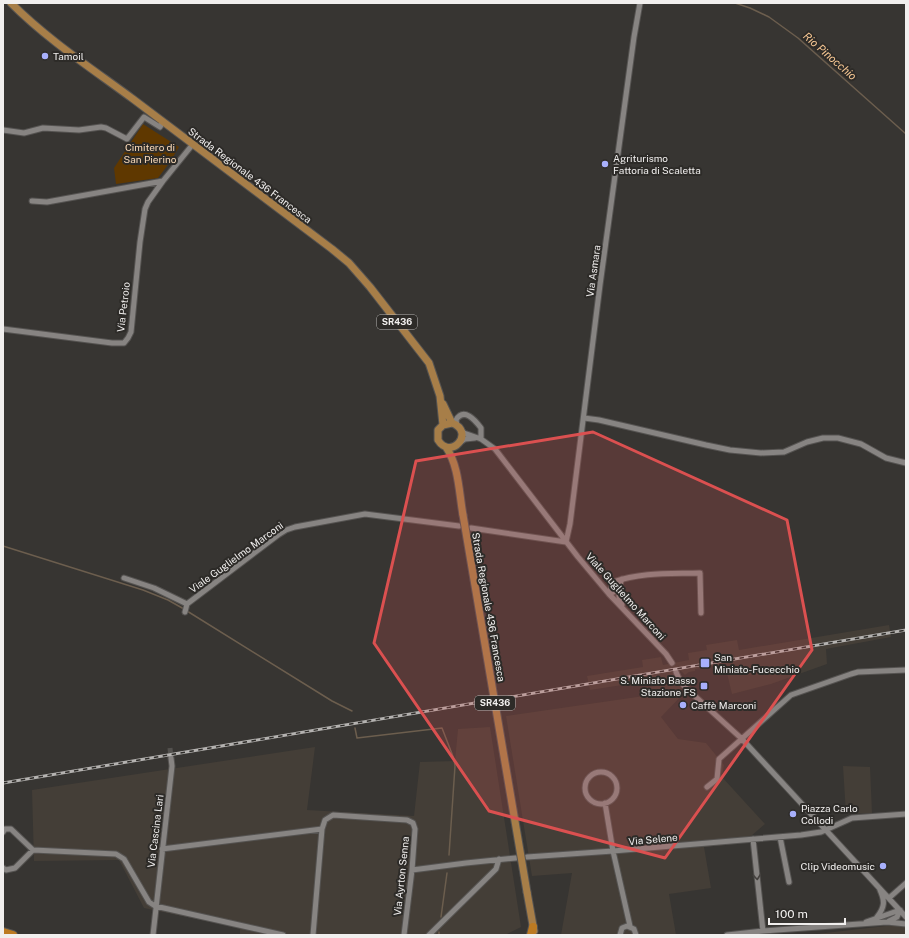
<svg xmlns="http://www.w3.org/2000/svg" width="909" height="938" font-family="'Public Sans',sans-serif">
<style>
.built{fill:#443e37}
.green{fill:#5f3800}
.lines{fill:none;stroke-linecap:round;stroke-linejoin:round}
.stream{stroke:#6c5e4e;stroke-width:1.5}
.minor-tunnel{stroke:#53514e;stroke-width:5;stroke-dasharray:5 2.5;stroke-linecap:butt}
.minor-casing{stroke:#555351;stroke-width:7}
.major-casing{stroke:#555351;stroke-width:9}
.highway-casing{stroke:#555351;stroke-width:10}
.minor{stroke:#878482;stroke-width:5}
.major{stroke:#a77e48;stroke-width:7}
.highway{stroke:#bc7a22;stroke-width:8}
.rail-casing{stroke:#b4b2b0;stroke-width:3}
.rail{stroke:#2d2b28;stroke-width:1.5;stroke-dasharray:4.5;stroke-linecap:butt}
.major-bridge-casing{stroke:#555351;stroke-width:9;stroke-linecap:butt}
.major-bridge{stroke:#a77e48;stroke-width:7}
.oneway{stroke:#44413e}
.marked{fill:#db5050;fill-opacity:0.2;stroke:#db5050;stroke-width:3;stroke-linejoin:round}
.poi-dot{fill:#a8b0fc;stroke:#2d2b28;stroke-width:1.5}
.labels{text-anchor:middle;stroke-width:4;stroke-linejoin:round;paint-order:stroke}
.shield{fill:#2d2b28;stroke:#b6b4b3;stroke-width:1}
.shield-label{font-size:9px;font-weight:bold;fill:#f1efee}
.poi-label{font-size:10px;fill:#f1efee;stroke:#2d2b28;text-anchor:start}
.park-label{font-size:10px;fill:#fbdbb9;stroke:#2d2b28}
.street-label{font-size:10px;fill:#f1efee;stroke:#2d2b28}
.water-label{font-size:11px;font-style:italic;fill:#f7c793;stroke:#2d2b28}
</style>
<rect width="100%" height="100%" fill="#373532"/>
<!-- built -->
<path class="built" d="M889,625l2,12 -65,12 1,15 -56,20 -39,10 -5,-21 -11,2 -1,-9 -20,3v2l-6,1 -4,3 -4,-4 -7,2v4l10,16 -23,24 17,22 28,4 18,22 -2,12 43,47 -22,19 -39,4 7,41 -42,6 7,41h-115l11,-62 -40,3 -26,-160 138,-20 -1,-8 18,-3v-6l-71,11 -3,-14 56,-9 -1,-7 19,-3 2,8 26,-5 -1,-7 19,-3 -1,-5 31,-5 2,10z
M490,727l31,200 -16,8h-265v-7l-96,-20 -25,-48 -85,1 -2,-71 283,-43 -8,63 107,6 6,-54 35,-1 3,-32z
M843,766l27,1 2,46 -26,1z
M903,924l3,4v7h-98z"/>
<!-- green -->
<path class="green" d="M143,124l36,23 -9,15 -12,16 -42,6 -2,-16z"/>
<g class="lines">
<!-- stream -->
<path class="stream" d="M735,3l15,5 19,9 29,21 108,96
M3,546l140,44 25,10 16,9
M187,611l145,90 20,10
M355,728l2,10 85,-10 12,31 1,7 -6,89
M441,917l6,-44
M439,935v-3"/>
<!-- minor-tunnel -->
<path class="minor-tunnel" d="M170,748l1,10"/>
<!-- minor casing -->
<g class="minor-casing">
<path id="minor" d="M3,130l21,3 19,-5 36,2 22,-3 5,1 21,11 17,-22 16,10 3,-5
M32,201l15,1 116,-21
M3,329l109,14h12l4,-5 3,-6 9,-90 5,-33 3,-7 15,-21 30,-37
M584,418l15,2 107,25 24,5 31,3 23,-1 23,-10 16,-4h15l23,6 25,14 20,5
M457,425l-1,-5c8,-13 19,0 25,8v11
M461,430l3,3 17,6 14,10 83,108 31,37 57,60 6,9
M459,443l6,-4 10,-1
M471,528l95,14 4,-18 30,-239 34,-248 6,-34
M124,578l30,10 33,16
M619,588v9l3,8
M609,594l4,-12c29,-10 57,-8 87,-9l1,40
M609,594c9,-3 10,-6 13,-15
M187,604l91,-69 8,-5 9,-3 70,-13 94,12
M185,612l2,-8
M676,672l4,9 6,7 56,51 164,178
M585 788a16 16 0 1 1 32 0a16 16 0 1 1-32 0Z
M707,787l10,-8 2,-20 72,-64 60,-21 7,-2 48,-2
M605,803l8,48 17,75
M3,832l2,-3h6l22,21 83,4 8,5 25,43 6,4 128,29
M780,837l9,45
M753,839l10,92
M162,849l160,-20
M527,857l86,-6 188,-16 20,-3 31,-14 54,-4
M3,868l3,2 9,-2 18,-18
M412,870l54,-7 50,-5
M889,898l17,-15
M877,917c8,-10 8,-16 3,-27
M889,921l8,-4 3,-7
M866,922l34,-12
M153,935l19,-169 -1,-8
M313,935l9,-106 3,-9 8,-5 74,5 6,3 2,6 -3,41 -8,65
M429,935l67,-66 3,-10
M620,935l2,-7 5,-2 7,3 2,6
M727,935l36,-4 124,-9 19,2"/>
</g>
<!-- major casing -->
<g class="major-casing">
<path id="major" d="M11,3c37,37 80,65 122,96 66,50 133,100 199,150l17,14 21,24 59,76 11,33 3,29
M443,404l9,19c24,9 -1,38 -14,17v-10l5,-5 9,-2
M446,447c13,19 13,46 17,68
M527,892l7,39"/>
</g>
<!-- highway casing -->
<g class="highway-casing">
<path id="highway" d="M3,932l10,3
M531,935l2,-8"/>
</g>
<!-- minor -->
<use href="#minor" class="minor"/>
<!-- major -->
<use href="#major" class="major"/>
<!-- highway -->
<use href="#highway" class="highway"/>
<!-- rail casing -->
<g class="rail-casing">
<path id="rail" d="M3,783l903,-153"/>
</g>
<!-- rail -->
<use href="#rail" class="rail"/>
<!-- major-bridge casing -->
<g class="major-bridge-casing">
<path id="major-bridge" d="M463,515l64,377"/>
</g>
<!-- major-bridge -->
<use href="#major-bridge" class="major-bridge"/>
</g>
<!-- one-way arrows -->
<defs><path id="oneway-chevron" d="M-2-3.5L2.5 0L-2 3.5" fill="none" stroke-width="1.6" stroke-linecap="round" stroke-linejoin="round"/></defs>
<use class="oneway" href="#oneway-chevron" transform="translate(757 877) rotate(84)"/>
<!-- marked area -->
<path class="marked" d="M593,432l194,88 25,130 -147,208 -176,-47 -115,-168 42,-182z"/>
<!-- markers -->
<g class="poi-dot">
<circle cx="45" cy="56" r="4"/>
<circle cx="605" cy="164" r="4"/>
<rect x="700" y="658" width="10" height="10" rx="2"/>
<rect x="700" y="682" width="8" height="8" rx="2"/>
<circle cx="683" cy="705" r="4"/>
<circle cx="793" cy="814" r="4"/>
<circle cx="883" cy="866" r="4"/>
</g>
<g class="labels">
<!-- shield labels -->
<g class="shield">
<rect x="377" y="315" width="40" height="14" rx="3"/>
<rect x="475" y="696" width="40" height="14" rx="3"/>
</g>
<g class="shield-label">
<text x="397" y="325">SR436</text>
<text x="495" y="706">SR436</text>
</g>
<!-- poi labels -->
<g class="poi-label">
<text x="53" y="60">Tamoil</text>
<text x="613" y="162">Agriturismo<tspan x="613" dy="12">Fattoria di Scaletta</tspan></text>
<text x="714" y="661">San<tspan x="714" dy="12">Miniato-Fucecchio</tspan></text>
<text x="696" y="684" text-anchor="end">S. Miniato Basso<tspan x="696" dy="12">Stazione FS</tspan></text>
<text x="691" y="709">Caffè Marconi</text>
<text x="801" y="812">Piazza Carlo<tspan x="801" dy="12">Collodi</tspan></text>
<text x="875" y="870" text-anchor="end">Clip Videomusic</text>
</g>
<!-- park labels -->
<g class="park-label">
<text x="150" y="151">Cimitero di<tspan x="150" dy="12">San Pierino</tspan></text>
</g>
<!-- street labels -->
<g class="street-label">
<text transform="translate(250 175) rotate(37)" y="4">Strada Regionale 436 Francesca</text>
<text transform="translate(593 271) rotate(-82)" y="4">Via Asmara</text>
<text transform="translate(123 307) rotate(-83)" y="4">Via Petroio</text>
<text transform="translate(236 557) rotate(-36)" y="4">Viale Guglielmo Marconi</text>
<text transform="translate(626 596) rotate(48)" y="4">Viale Guglielmo Marconi</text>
<text transform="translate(489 607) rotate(80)" y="4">Strada Regionale 436 Francesca</text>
<text transform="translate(155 831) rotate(-83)" y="4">Via Cascina Lari</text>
<text transform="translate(653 839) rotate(-5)" y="4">Via Selene</text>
<text transform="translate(401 876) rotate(-84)" y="4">Via Ayrton Senna</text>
</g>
<!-- water labels -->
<g class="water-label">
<text transform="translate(830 56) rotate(41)" y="4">Rio Pinocchio</text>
</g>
</g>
<!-- border -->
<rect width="909" height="938" fill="none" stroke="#f1efee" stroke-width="8"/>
<!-- scale -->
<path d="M769 918v6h76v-6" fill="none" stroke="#f1efee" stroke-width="2"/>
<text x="775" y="918" font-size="12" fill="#f1efee" stroke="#2d2b28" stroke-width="3" paint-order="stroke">100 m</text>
</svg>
